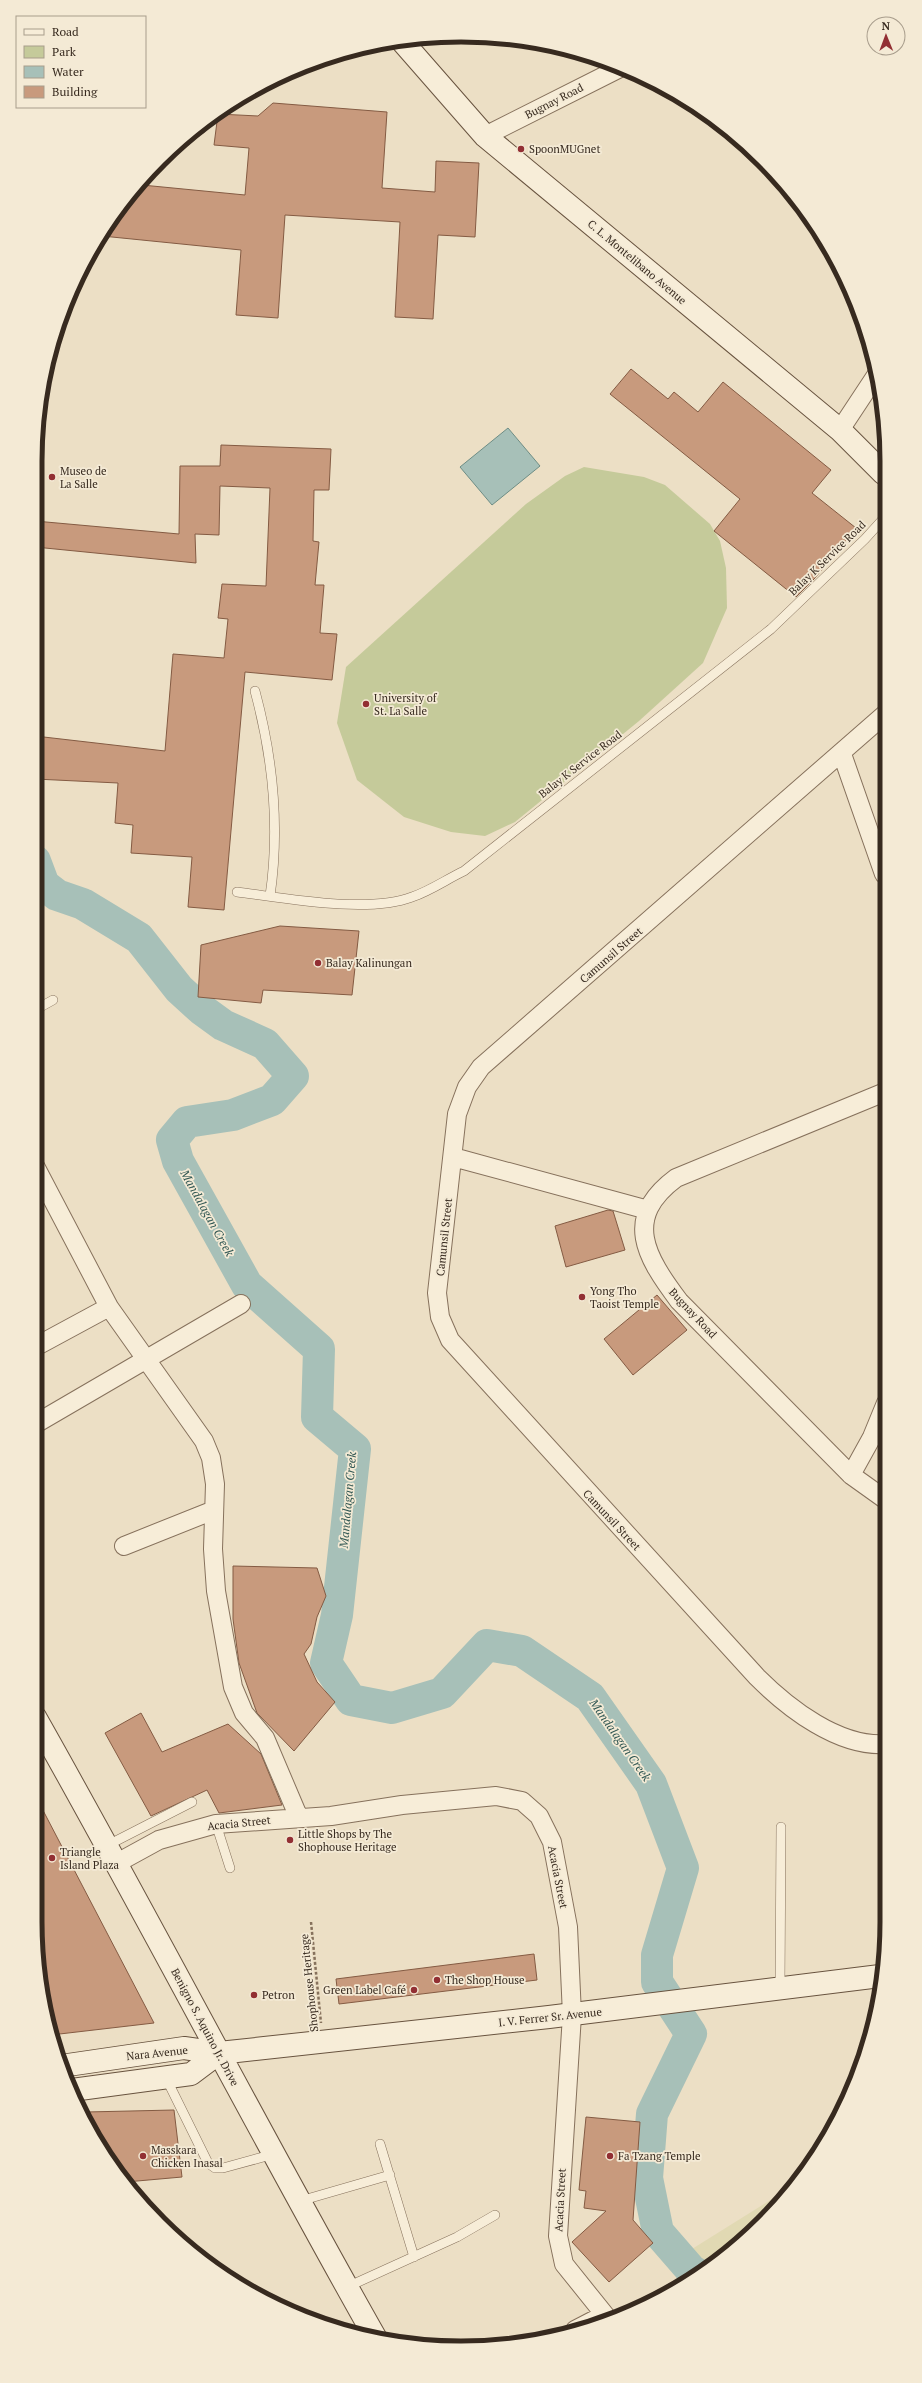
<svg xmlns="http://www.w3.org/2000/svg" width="922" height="2383" font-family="'PT Serif',serif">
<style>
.farmland{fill:#e1d9b3}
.green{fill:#c5ca9a}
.water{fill:#a7c0b8;stroke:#6e8d85}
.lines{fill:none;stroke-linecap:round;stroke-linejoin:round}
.river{stroke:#a7c0b8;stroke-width:32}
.building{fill:#c89a7d;stroke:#845b43}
.lane-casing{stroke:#86715c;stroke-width:10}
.street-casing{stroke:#86715c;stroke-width:20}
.secondary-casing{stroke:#68533f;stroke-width:24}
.path{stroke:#86715c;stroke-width:2.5;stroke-dasharray:3 2;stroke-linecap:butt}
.lane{stroke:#f7edd8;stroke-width:9}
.street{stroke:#f7edd8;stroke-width:18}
.secondary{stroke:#f7edd8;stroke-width:22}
.poi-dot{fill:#922f33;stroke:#f4ead5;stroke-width:1.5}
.labels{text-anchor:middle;stroke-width:3.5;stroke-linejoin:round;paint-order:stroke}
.street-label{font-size:11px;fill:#372a1f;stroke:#f4ead5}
.poi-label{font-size:11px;fill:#372a1f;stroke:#f4ead5;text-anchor:start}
.water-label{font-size:12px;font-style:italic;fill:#2f5652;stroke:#f4ead5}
.rim{fill:none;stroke:#372a1f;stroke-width:5}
</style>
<rect width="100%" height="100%" fill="#ecdfc5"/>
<!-- farmland -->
<path class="farmland" d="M772,2199l5,8 -15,16 -56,46 -22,-15z"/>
<!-- green -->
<path class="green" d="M584,467l60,10 21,8 45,39 10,17 6,27 1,40 -24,55 -64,58 -124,101 -30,14 -34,-4 -47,-15 -47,-37 -20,-57 9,-56 180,-163 39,-28z"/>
<!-- water -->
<path class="water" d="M508,428l32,38 -48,39 -32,-38z"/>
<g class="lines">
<!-- river -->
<path class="river" d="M35,861l9,24 13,10 26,9 56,34 40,51 22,20 22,16 42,19 28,32 -21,24 -39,15 -46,7 -15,18 6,21 69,124 72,64 -2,68 38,32 -18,166 -11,48 25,37 41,8 50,-15 45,-48 35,6 68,46 61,87 32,84 -26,87v27l34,52 -39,80 -5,64 11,54 33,38 8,5"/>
</g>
<!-- building -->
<path class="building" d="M273,103l114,9 -5,76 53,4 1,-31 43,2 -4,74 -37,-2 -5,84 -38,-2 5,-95 -115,-7 -7,103 -42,-3 5,-65 -139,-14 21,-35 4,-4 8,1 7,-13 103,10 4,-47 -35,-3 4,-31 40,2z
M631,369l37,30 6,-7 24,20 25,-30 108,88 -19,23 44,35 -41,50 -19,19 -82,-66 26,-32 -130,-105z
M221,445l110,4 -2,41h-15l-1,51 6,1 -4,43h9l-4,48 17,1 -5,46 -87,-8 -21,238 -36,-3 4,-50 -61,-4 2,-28 -18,-2 3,-40 -83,-4v-43l130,15 8,-97 51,4 4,-39 -10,-1 4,-34 44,2 4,-98 -50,-2 -1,49 -24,-1 1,29 -161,-16v-26l144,13 1,-68h40z
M280,926l79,5 -7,64 -89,-5 -2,13 -63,-6 3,-52z
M608,1210l5,1 12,39 -59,17 -11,-41z
M657,1295l30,35 -54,45 -29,-36z
M233,1566l84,2 9,28 -9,21 -6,27 -7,10 13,28 18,20 -41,49 -37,-38 -18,-50 -6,-44z
M141,1713l21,39 66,-28 33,30 21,51 -63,8 -12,-23 -56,26 -46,-83z
M35,1795l119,228 -103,12 -8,-30 -8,-83z
M534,1954l3,26 -198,24 -3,-25z
M174,2110l8,67 -56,5 -34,-47 -4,-9 -2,-14z
M586,2117l54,5 -7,98 20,23 -44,39 -37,-40 34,-31 -22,-3 2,-17 -7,-1z"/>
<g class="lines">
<!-- lane casing -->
<g class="lane-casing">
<path id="lane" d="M180,141l21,-12 2,-5
M255,691c18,67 25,136 15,205
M237,892c48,6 130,22 175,5 18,-6 35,-18 52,-26l307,-242 94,-90 19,-21
M35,1010l18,-10
M216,1824l14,44
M108,1845l84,-43
M780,1988l1,-161
M166,2078l42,85 7,5h8l51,-14
M380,2144l34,113
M300,2201l90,-26
M347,2287l110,-50 38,-22"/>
</g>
<!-- street casing -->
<g class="street-casing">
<path id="street" d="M485,136l137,-69
M840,430l37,-56
M884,715l-403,352 -14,20 -10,27 -20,179 3,24 10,23 307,337c31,31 82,71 130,67
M842,754l42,120
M885,1092l-209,86c-54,40 -30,79 3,123l172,174 35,25
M453,1157l195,53
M35,1166l74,141 95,134 7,17 4,26 -2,65 3,42 17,96 11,26 21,25 34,80
M35,1347l74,-40
M37,1423l204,-119
M851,1475l21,-38 14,-34
M124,1546l90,-36
M117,1863l42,-23 57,-16 115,-8 71,-11 94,-9 26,5 17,15 13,26 16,85 4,88 -14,221 6,28 45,56
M575,2330l29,-15"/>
</g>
<!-- secondary casing -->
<g class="secondary-casing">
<path id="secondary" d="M401,40l84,96 355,294 43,43
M35,1717c116,205 224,415 340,620
M61,2066l123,-18 35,5 330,-36 331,-41
M72,2090l119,-16 28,-21"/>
</g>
<!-- path -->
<path class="path" d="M311,1922l10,101"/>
<!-- lane -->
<use href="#lane" class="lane"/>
<!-- street -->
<use href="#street" class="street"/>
<!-- secondary -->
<use href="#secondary" class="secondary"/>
</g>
<!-- markers -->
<g class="poi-dot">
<circle cx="521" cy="149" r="4"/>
<circle cx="52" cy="477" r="4"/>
<circle cx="366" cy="704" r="4"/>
<circle cx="318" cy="963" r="4"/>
<circle cx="582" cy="1297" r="4"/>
<circle cx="290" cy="1840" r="4"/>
<circle cx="52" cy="1858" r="4"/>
<circle cx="437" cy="1980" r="4"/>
<circle cx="414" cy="1990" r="4"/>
<circle cx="254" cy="1995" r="4"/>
<circle cx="143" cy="2156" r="4"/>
<circle cx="610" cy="2156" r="4"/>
</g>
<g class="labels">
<!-- street labels -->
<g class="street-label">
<text transform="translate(554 101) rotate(-27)" y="4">Bugnay Road</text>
<text transform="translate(637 262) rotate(40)" y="4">C. L. Montelibano Avenue</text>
<text transform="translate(827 558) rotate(-44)" y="4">Balay K Service Road</text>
<text transform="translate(580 764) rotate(-38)" y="4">Balay K Service Road</text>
<text transform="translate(611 955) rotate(-41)" y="4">Camunsil Street</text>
<text transform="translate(444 1237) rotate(-84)" y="4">Camunsil Street</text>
<text transform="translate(693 1313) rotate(47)" y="4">Bugnay Road</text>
<text transform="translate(612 1520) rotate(47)" y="4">Camunsil Street</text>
<text transform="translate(239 1823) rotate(-6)" y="4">Acacia Street</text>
<text transform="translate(558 1877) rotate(79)" y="4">Acacia Street</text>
<text transform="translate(309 1983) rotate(-96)" y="4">Shophouse Heritage</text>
<text transform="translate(550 2017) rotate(-6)" y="4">I. V. Ferrer Sr. Avenue</text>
<text transform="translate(205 2027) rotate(62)" y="4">Benigno S. Aquino Jr. Drive</text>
<text transform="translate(157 2053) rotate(-6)" y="4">Nara Avenue</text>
<text transform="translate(560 2200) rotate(-87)" y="4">Acacia Street</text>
</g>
<!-- poi labels -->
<g class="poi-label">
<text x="529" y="153">SpoonMUGnet</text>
<text x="60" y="475">Museo de<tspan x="60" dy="13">La Salle</tspan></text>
<text x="374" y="702">University of<tspan x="374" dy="13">St. La Salle</tspan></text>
<text x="326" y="967">Balay Kalinungan</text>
<text x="590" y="1295">Yong Tho<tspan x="590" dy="13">Taoist Temple</tspan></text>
<text x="298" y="1838">Little Shops by The<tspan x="298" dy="13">Shophouse Heritage</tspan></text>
<text x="60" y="1856">Triangle<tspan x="60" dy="13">Island Plaza</tspan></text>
<text x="445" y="1984">The Shop House</text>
<text x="406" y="1994" text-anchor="end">Green Label Café</text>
<text x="262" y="1999">Petron</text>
<text x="151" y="2154">Masskara<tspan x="151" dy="13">Chicken Inasal</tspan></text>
<text x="618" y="2160">Fa Tzang Temple</text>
</g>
<!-- water labels -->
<g class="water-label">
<text transform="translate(207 1213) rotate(61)" y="4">Mandalagan Creek</text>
<text transform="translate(348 1500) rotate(-85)" y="4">Mandalagan Creek</text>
<text transform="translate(620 1740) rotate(55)" y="4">Mandalagan Creek</text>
</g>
</g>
<!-- crop -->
<path d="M0 0H922V2383H0ZM461 42H461A419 419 0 0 1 880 461V1922A419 419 0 0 1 461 2341H461A419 419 0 0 1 42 1922V461A419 419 0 0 1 461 42Z" fill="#f4ead5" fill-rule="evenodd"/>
<path class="rim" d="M461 42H461A419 419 0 0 1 880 461V1922A419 419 0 0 1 461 2341H461A419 419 0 0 1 42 1922V461A419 419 0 0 1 461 42Z"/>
<!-- legend -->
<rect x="16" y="16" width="130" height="92" fill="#f4ead5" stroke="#a89d8c"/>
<rect x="24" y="29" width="20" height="6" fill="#f7edd8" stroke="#a89d8c"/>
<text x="52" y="36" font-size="12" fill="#372a1f">Road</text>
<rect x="24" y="46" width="20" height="12" fill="#c5ca9a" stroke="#a89d8c"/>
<text x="52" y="56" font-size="12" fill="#372a1f">Park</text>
<rect x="24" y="66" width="20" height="12" fill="#a7c0b8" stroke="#a89d8c"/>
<text x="52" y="76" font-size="12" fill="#372a1f">Water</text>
<rect x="24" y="86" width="20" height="12" fill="#c89a7d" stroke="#a89d8c"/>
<text x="52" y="96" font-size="12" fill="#372a1f">Building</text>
<!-- north arrow -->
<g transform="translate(886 36) rotate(359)"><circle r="19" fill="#f4ead5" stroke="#a89d8c"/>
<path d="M0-3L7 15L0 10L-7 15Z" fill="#922f33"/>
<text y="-6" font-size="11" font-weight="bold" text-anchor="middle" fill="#372a1f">N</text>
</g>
</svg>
